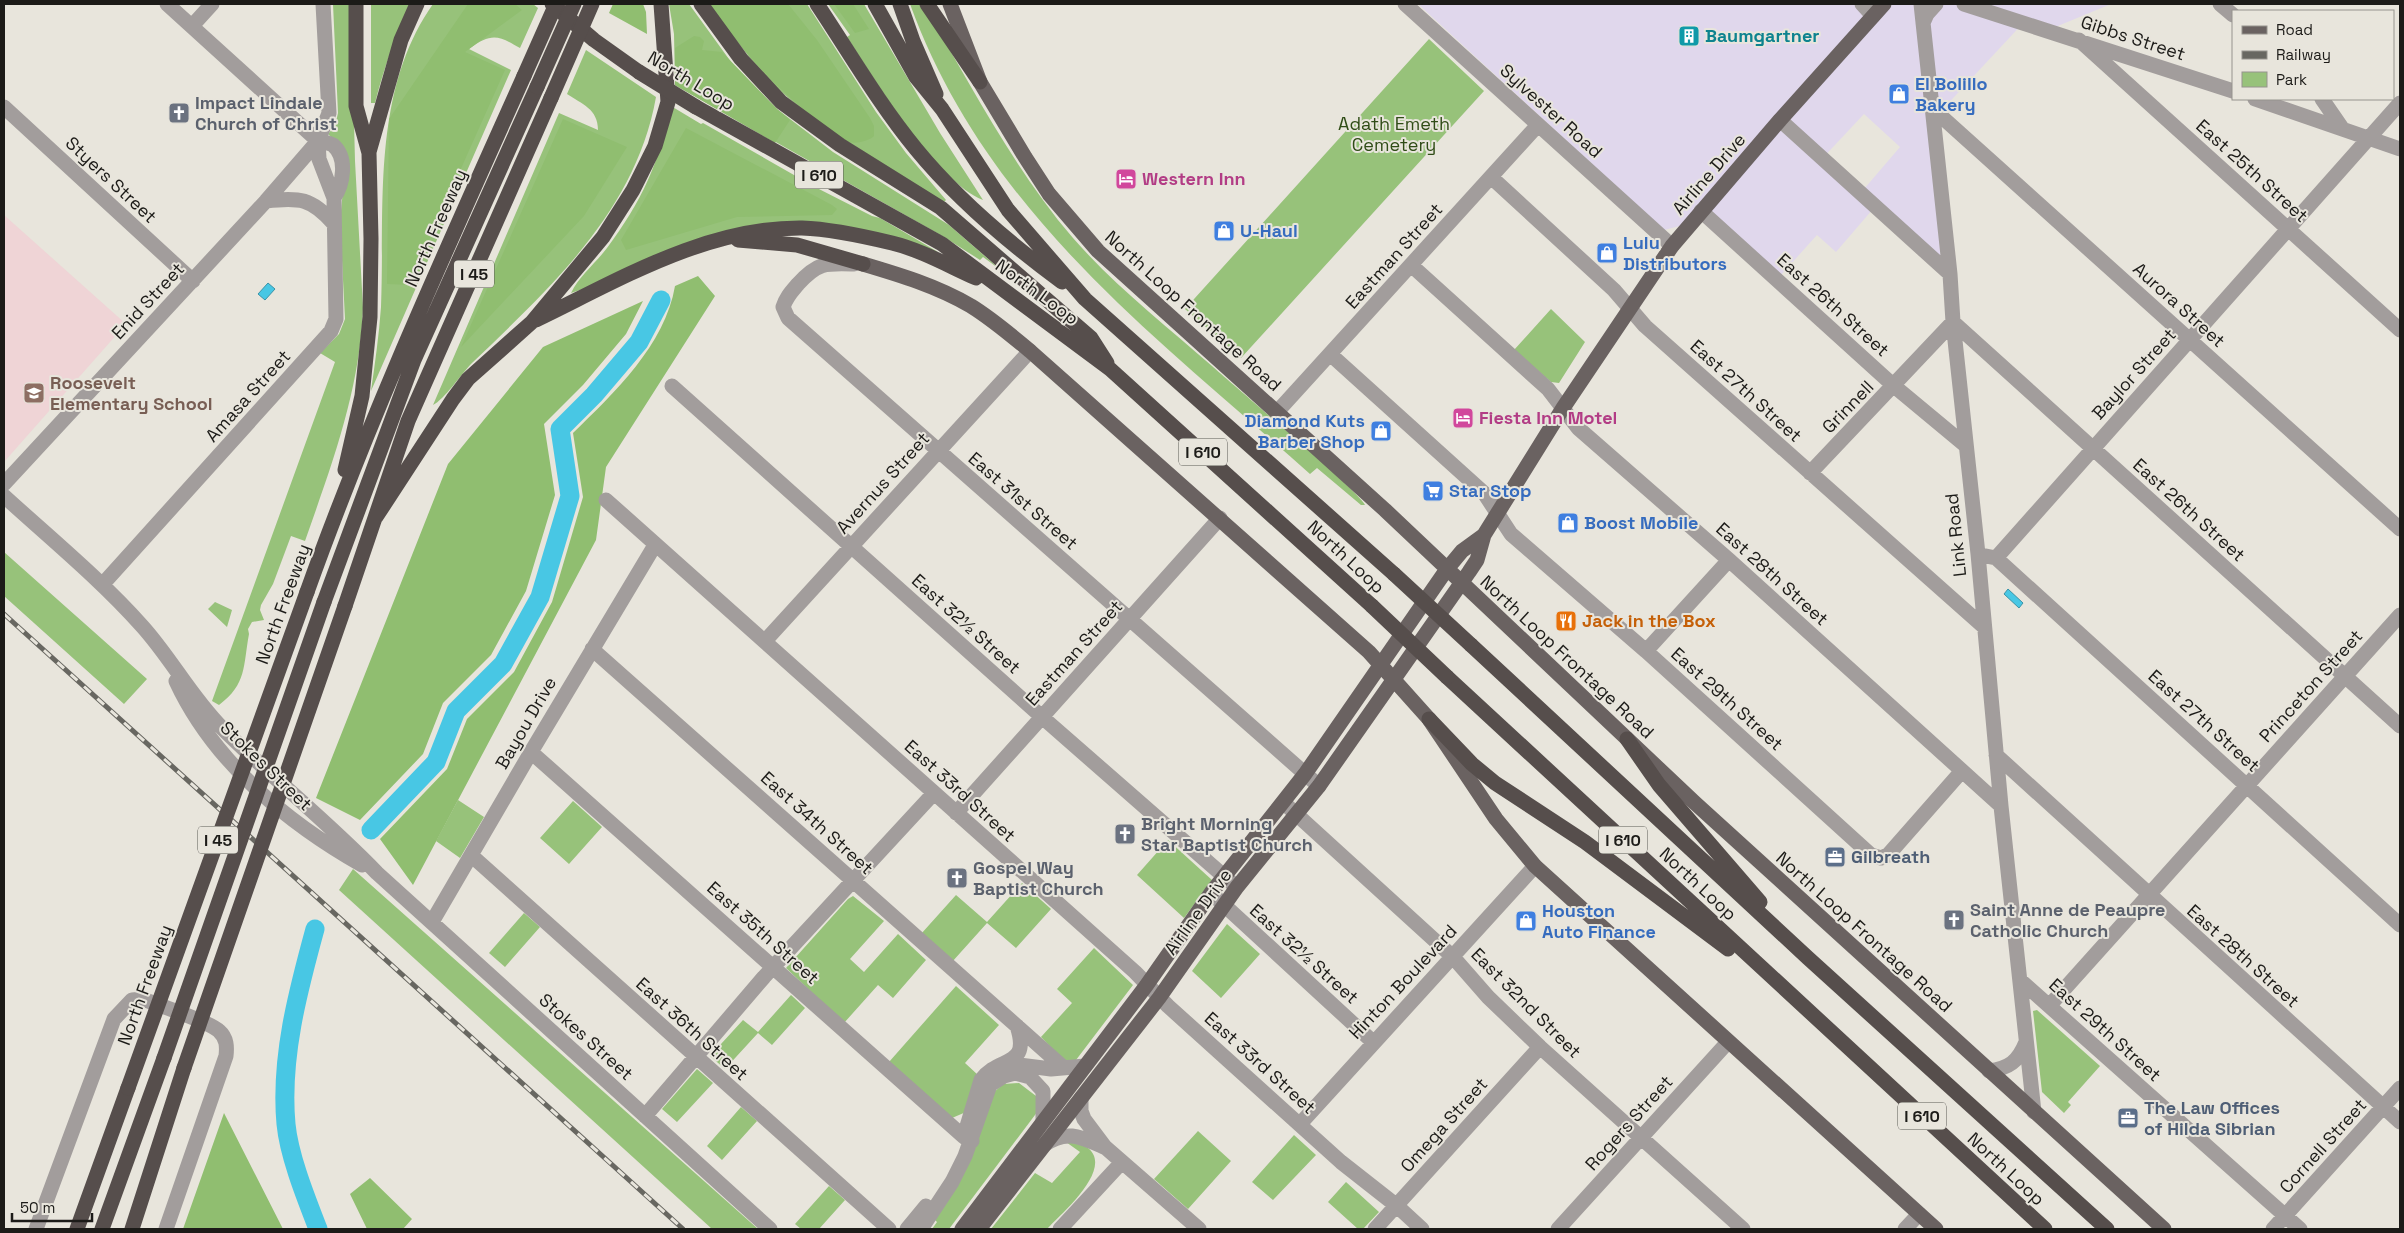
<svg xmlns="http://www.w3.org/2000/svg" width="2404" height="1233" font-family="'Space Grotesk',sans-serif">
<style>
.commercial{fill:#e0d7ec}
.education{fill:#efd4d6}
.green{fill:#97c27a}
.forest{fill:#90be70}
.water{fill:#48c7e4;stroke:#3b93a7}
.lines{fill:none;stroke-linecap:round;stroke-linejoin:round}
.river{stroke:#48c7e4;stroke-width:19}
.minor{stroke:#a29d9c;stroke-width:15}
.major{stroke:#6a6261;stroke-width:15}
.highway{stroke:#564e4c;stroke-width:15}
.rail-casing{stroke:#686761;stroke-width:5}
.rail{stroke:#e8e5dc;stroke-width:3;stroke-dasharray:9;stroke-linecap:butt}
.highway-bridge{stroke:#564e4c;stroke-width:15}
.labels{text-anchor:middle;stroke-width:4;stroke-linejoin:round;paint-order:stroke}
.shield{fill:#e8e5dc;stroke:#595853;stroke-width:1}
.shield-label{font-size:16px;font-weight:bold;fill:#1c1b18}
.culture-label{font-size:18px;font-weight:bold;fill:#0d838f;stroke:#e8e5dc;text-anchor:start}
.street-label{font-size:18px;fill:#1c1b18;stroke:#e8e5dc}
.shop-label{font-size:18px;font-weight:bold;fill:#366cbe;stroke:#e8e5dc;text-anchor:start}
.worship-label{font-size:18px;font-weight:bold;fill:#5b616d;stroke:#e8e5dc;text-anchor:start}
.park-label{font-size:18px;fill:#2f4c16;stroke:#e8e5dc}
.hotel-label{font-size:18px;font-weight:bold;fill:#b23c85;stroke:#e8e5dc;text-anchor:start}
.education-label{font-size:18px;font-weight:bold;fill:#785e54;stroke:#e8e5dc;text-anchor:start}
.food-label{font-size:18px;font-weight:bold;fill:#c56008;stroke:#e8e5dc;text-anchor:start}
.service-label{font-size:18px;font-weight:bold;fill:#4e5e75;stroke:#e8e5dc;text-anchor:start}
</style>
<rect width="100%" height="100%" fill="#e8e5dc"/>
<!-- commercial -->
<path class="commercial" d="M1418,4h693l-58,24 -27,-8 -98,105 13,133 -77,-69 36,-42 -36,-33 -45,48 54,47 -37,43 -19,-17 -37,41 -65,-59 -51,13z"/>
<!-- education -->
<path class="education" d="M4,215l122,109 -122,138z"/>
<!-- green -->
<path class="green" d="M333,4h18l4,157 8,147c-3,82 -31,156 -58,233l-14,-5 -18,48 -12,21 -1,5 4,10 -12,2 -4,7 1,5c-6,32 -2,50 -30,71l-7,-4 123,-339 -15,-9 19,-19 6,-15 -5,-98 3,-31 -8,-49 -7,-7 7,-8 3,-13z
M371,4h40c-16,32 -27,64 -36,99h-4z
M433,4h100l5,4 -18,40c-22,-13 -29,-15 -51,1l42,21 -140,321c4,-28 8,-56 10,-84 4,-101 -10,-215 52,-303z
M669,4h20l45,62 43,43 56,43 116,73 53,46 -19,-14 -3,3 -36,-23 -269,-152 -1,-51z
M708,4h99l69,108 30,41 40,47 -2,2 -5,-2c-55,-38 -117,-69 -166,-116 -24,-24 -43,-54 -65,-80z
M828,4h36l76,129 43,67c-47,-19 -107,-118 -136,-163l3,-2z
M910,4h13c47,79 90,164 150,234 41,47 92,87 139,128 20,18 149,127 153,139h-4l-44,-37 -7,6c-158,-141 -324,-262 -400,-470z
M1429,39l55,52 -243,267 -56,-49z
M586,50l70,47c-20,113 -105,190 -184,266 -10,10 -28,37 -39,42l126,-292 39,17c0,-21 -16,-26 -31,-36z
M671,106l30,18 2,-1 112,64 57,29 8,2 58,34 -159,-28 -208,69c9,-18 24,-29 36,-45 35,-47 52,-85 64,-142z
M1551,309l34,33 -26,41 -8,-1 -37,-32z
M4,552l143,127 -23,25 -120,-108z
M215,602l17,8 -5,17 -19,-18z
M458,800l26,17 -24,41 -24,-17z
M573,801l29,26 -33,37 -29,-26z
M1168,840l44,40 -28,38 -47,-43z
M353,869l405,360h-46l-373,-339z
M1022,883l29,26 -35,39 -29,-25 -35,39 -31,-28 35,-39 31,27z
M853,896l31,25 -34,38 14,13 34,-38 28,26 -33,38 -15,-13 -34,38 -58,-55 62,-69z
M524,913l16,14 -35,40 -16,-14z
M1227,924l33,30 -39,44 -29,-27z
M1094,948l39,37 -57,75 -12,1 -23,-24 31,-34 -15,-14z
M956,986l43,39 -34,38 13,12 -12,37 -14,6 -63,-56z
M791,995l14,13 -33,37 -14,-12 -33,36 -15,-13 33,-36 15,12z
M2037,1010l63,56 -32,36 3,3 -7,8 -22,-21 -9,-81z
M697,1069l16,14 -36,39 -15,-13z
M1019,1083l17,13 2,15 -89,118h-17l5,-7 -3,-3 58,-125 11,-10z
M741,1107l16,14 -35,39 -15,-14z
M1198,1131l33,30 -43,48 -34,-30z
M1294,1135l22,20 -43,45 -21,-18z
M1066,1142c6,1 17,2 22,6 26,21 -26,65 -41,81h-56l44,-56 17,10 28,-31z
M1346,1182l33,30 -16,17h-5l-30,-27z
M829,1186l16,14 -26,29h-18l-6,-5z"/>
<!-- forest -->
<path class="forest" d="M468,4h47l7,6 -57,42 40,18 -96,215 -22,-1 2,-165z
M613,4h30l3,8 1,22 -38,-21z
M708,4h80l29,36 53,78 4,8v10c-5,5 -18,8 -25,6 -7,-2 -16,-11 -22,-15 -49,-34 -84,-76 -119,-123z
M834,4h19l16,25 -14,4z
M694,36l6,1 4,4 -2,9 20,2 55,57 13,11 -15,23 -100,-58v-37z
M563,119l64,28 -43,69 -123,131z
M686,128l146,77 5,4 -5,6 -95,2 -111,33 -5,-10z
M698,276l17,20 -109,171 -10,73 -183,345 -33,-46 67,-70 20,-50 47,-47 38,-70 31,-105 -10,-64c41,-40 92,-88 102,-147z
M643,301l-17,33 -43,51 -39,39 11,71 -29,96 -35,64 -48,48 -20,51 -63,66 -44,-22 132,-334 95,-117z
M224,1113l59,116h-100z
M370,1178l42,41 -9,10h-36l-17,-35z"/>
<!-- water -->
<path class="water" d="M268,283l7,6 -10,11 -7,-6z
M2008,589l15,14 -4,5 -15,-14z"/>
<g class="lines">
<!-- river -->
<path class="river" d="M371,830l65,-68 20,-51 47,-47 37,-67 30,-101 -10,-67 34,-34 45,-53 22,-42
M315,929c-17,62 -35,129 -29,195 3,32 20,74 32,105"/>
<!-- minor -->
<path class="minor" d="M167,4l151,137
M1405,4l267,242
M1862,4l11,12
M1921,4l29,270 3,48 25,232 23,252 33,306
M1964,4l269,87
M2220,4l13,11
M1923,23l4,-9 9,-10
M192,26l20,-22
M2079,40l321,290
M2255,99l145,50
M2322,99l20,29
M4,107l189,174
M1933,109l467,420
M1780,120l170,154
M318,141c4,1 12,2 15,4 15,13 10,39 1,53
M1491,177l123,113 31,36 339,301
M266,201c33,-4 46,-3 68,23
M1701,211l193,175 71,59
M854,264c-28,-1 -36,-2 -56,20 -6,7 -12,13 -15,23l5,11 531,468
M1411,265l137,124 30,39 151,132 272,246
M1330,354l154,139 27,41 135,117 225,204 10,3 7,-3 73,-83
M672,386l370,331 192,168
M1277,412l261,-287
M1810,473l143,-151 447,404
M4,484l262,-283 52,-60 11,-28 -6,-109
M4,496c46,42 96,83 138,130 29,32 49,71 80,102 50,50 106,94 155,145l393,356
M606,500l529,472 33,34 173,156 56,44 25,23
M1986,556l10,2 404,367
M1996,558l404,-455
M102,585l229,-254 5,-12 -2,-121 -15,-39 -1,-18
M765,641l265,-290
M592,649l471,418
M1646,651l83,-91
M176,681c37,80 110,141 186,184
M531,752l433,385 8,4
M1996,755l404,367
M1284,803l169,154 35,40 52,50 203,182
M956,813l264,-295
M472,856l417,373
M1211,893l162,149
M432,922l99,-170 124,-207
M2020,980l280,249
M2050,1005l350,-390
M1012,1064l39,5 34,-3
M1989,1071c20,-3 29,-9 37,-29
M1081,1098v13l3,8 21,28 94,82
M645,1116l119,-139 170,-184
M1300,1124l235,-258
M965,1133l16,-53c18,-25 50,-11 36,-54
M1044,1145c22,-16 37,-8 60,2
M36,1229l78,-210 18,-19 11,-1c15,6 67,23 76,32 8,7 8,16 7,25l-60,173
M907,1229l19,-23
M921,1229l31,-47 13,-26 25,-71 14,-9 11,-3 15,4 13,14v30
M1060,1229l62,-67
M1375,1229l165,-182
M1558,1229l170,-187
M1905,1229l14,-15
M2273,1229l127,-141"/>
<!-- major -->
<path class="major" d="M950,4l30,78 45,75 24,37 49,57 287,259 310,293 469,426
M863,264c37,11 74,22 108,42 21,13 40,29 59,45l339,301 60,67 67,100 39,47 401,363
M962,1229l184,-243 65,-93 94,-119 142,-205 15,-18 22,-16
M979,1229l180,-231 78,-111 82,-101 150,-214 8,-12 7,-25 79,-127 109,-162 108,-126 104,-116"/>
<!-- highway -->
<path class="highway" d="M552,4l42,36 45,32
M701,4l40,55 40,43 59,43 101,63 150,130 16,25
M817,4c32,48 62,100 99,145 41,50 93,94 146,133
M875,4l41,73 26,32 66,101 77,89 309,275
M900,4l13,37 23,53
M927,4l53,78
M696,107l246,137 168,125 262,237
M369,152l32,-112 16,-36
M738,240l59,5 66,19
M536,320c83,-40 170,-93 266,-92 30,1 61,8 90,15 29,7 57,23 84,35
M345,470l17,-74 8,-79 1,-78 -2,-86 -13,-47v-102
M376,517l77,-118 15,-20 64,-57 71,-85 30,-47 22,-44 13,-44 -7,-98
M307,592c63,-176 141,-346 217,-516
M324,602l90,-242 123,-273
M345,606l63,-185 143,-323
M1471,645l337,313 299,271
M1447,677l598,552
M1429,719l43,45 23,19 90,59 143,107
M1627,739l32,46 101,117
M77,1229l51,-141
M102,1229l62,-171
M132,1229l52,-161"/>
<!-- rail casing -->
<g class="rail-casing">
<path id="rail" d="M4,614l679,615"/>
</g>
<!-- rail -->
<use href="#rail" class="rail"/>
<!-- highway-bridge -->
<path class="highway-bridge" d="M639,72l57,35
M524,76l32,-72
M537,87l37,-83
M551,98l41,-94
M1394,574l77,71
M1372,606l75,71
M164,1058l160,-456
M184,1068l161,-462
M128,1088l179,-496"/>
</g>
<!-- icons -->
<defs>
<g id="building-square" transform="scale(1.125)"><rect x="-9" y="-9" width="18" height="18" rx="4" fill="#0f9aa8" stroke="#e8e5dc"/><path d="M-4-6H4V6H1V3H-1V6H-4ZM-2.5-4.3h1.7v1.8h-1.7ZM.8-4.3h1.7v1.8H.8ZM-2.5-1h1.7V.8h-1.7ZM.8-1h1.7V.8H.8Z" fill="#fff"/></g>
<g id="shop-square" transform="scale(1.125)"><rect x="-9" y="-9" width="18" height="18" rx="4" fill="#3f7fe0" stroke="#e8e5dc"/><path d="M-5-2.5h2.3a2.7 3.5 0 0 1 5.4 0H5L5.5 6h-11ZM-1.5-2.5h3a1.5 2.3 0 0 0-3 0Z" fill="#fff"/></g>
<g id="church-square" transform="scale(1.125)"><rect x="-9" y="-9" width="18" height="18" rx="4" fill="#6b7280" stroke="#e8e5dc"/><path d="M-1.2-6h2.4v3.5h3.3v2.4h-3.3V6h-2.4V-.1h-3.3v-2.4h3.3Z" fill="#fff"/></g>
<g id="hotel-square" transform="scale(1.125)"><rect x="-9" y="-9" width="18" height="18" rx="4" fill="#d1479c" stroke="#e8e5dc"/><path d="M-6-4.5h1.5V1H6V5H4.5V3h-9V5H-6ZM-4 0a1.8 1.8 0 1 1 3.6 0ZM.5 0V-2.5h3Q6-2.5 6 0Z" fill="#fff"/></g>
<g id="school-square" transform="scale(1.125)"><rect x="-9" y="-9" width="18" height="18" rx="4" fill="#8d6e63" stroke="#e8e5dc"/><path d="M0-5L7-2L0 1L-7-2ZM-4 1L0 2.5L4 1V4Q0 6-4 4Z" fill="#fff"/></g>
<g id="supermarket-square" transform="scale(1.125)"><rect x="-9" y="-9" width="18" height="18" rx="4" fill="#3f7fe0" stroke="#e8e5dc"/><path d="M-6-5.5h2.5l.6 2H6L4.5 2H-2.5L-4.4-4H-6ZM-1.5 3.2a1.3 1.3 0 1 0 .1 0ZM3 3.2a1.3 1.3 0 1 0 .1 0Z" fill="#fff"/></g>
<g id="restaurant-square" transform="scale(1.125)"><rect x="-9" y="-9" width="18" height="18" rx="4" fill="#e8710a" stroke="#e8e5dc"/><path d="M-5-6h1v4h1v-4h1v4h1v-4h1v5L-1.5 .5V6h-2V.5L-5-1ZM5-6V6H3V1.5H1.5Q1.5-4 5-6Z" fill="#fff"/></g>
<g id="office-square" transform="scale(1.125)"><rect x="-9" y="-9" width="18" height="18" rx="4" fill="#5c6f8a" stroke="#e8e5dc"/><path d="M-6-3h4V-5.5h4V-3h4V5H-6ZM-1-4.5V-3h2v-1.5ZM-6 0V1H6V0Z" fill="#fff"/></g>
</defs>
<g fill-rule="evenodd">
<use href="#building-square" x="1689" y="36"/>
<use href="#shop-square" x="1899" y="94"/>
<use href="#church-square" x="179" y="113"/>
<use href="#hotel-square" x="1126" y="179"/>
<use href="#shop-square" x="1224" y="231"/>
<use href="#shop-square" x="1607" y="253"/>
<use href="#school-square" x="34" y="393"/>
<use href="#hotel-square" x="1463" y="418"/>
<use href="#shop-square" x="1381" y="431"/>
<use href="#supermarket-square" x="1433" y="491"/>
<use href="#shop-square" x="1568" y="523"/>
<use href="#restaurant-square" x="1566" y="621"/>
<use href="#church-square" x="1125" y="834"/>
<use href="#office-square" x="1835" y="857"/>
<use href="#church-square" x="957" y="878"/>
<use href="#church-square" x="1954" y="920"/>
<use href="#shop-square" x="1526" y="921"/>
<use href="#office-square" x="2128" y="1118"/>
</g>
<g class="labels">
<!-- shield labels -->
<g class="shield">
<rect x="795" y="161.5" width="48" height="27" rx="4"/>
<rect x="454" y="260.5" width="40" height="27" rx="4"/>
<rect x="1179" y="438.5" width="48" height="27" rx="4"/>
<rect x="198" y="826.5" width="40" height="27" rx="4"/>
<rect x="1599" y="826.5" width="48" height="27" rx="4"/>
<rect x="1898" y="1102.5" width="48" height="27" rx="4"/>
</g>
<g class="shield-label">
<text x="819" y="181">I 610</text>
<text x="474" y="280">I 45</text>
<text x="1203" y="458">I 610</text>
<text x="218" y="846">I 45</text>
<text x="1623" y="846">I 610</text>
<text x="1922" y="1122">I 610</text>
</g>
<!-- culture labels -->
<g class="culture-label">
<text x="1705" y="42">Baumgartner</text>
</g>
<!-- street labels -->
<g class="street-label">
<text transform="translate(2133 38) rotate(18)" y="6">Gibbs Street</text>
<text transform="translate(691 81) rotate(31)" y="6">North Loop</text>
<text transform="translate(1551 111) rotate(42)" y="6">Sylvester Road</text>
<text transform="translate(2252 171) rotate(42)" y="6">East 25th Street</text>
<text transform="translate(1709 174) rotate(-49)" y="6">Airline Drive</text>
<text transform="translate(111 180) rotate(43)" y="6">Styers Street</text>
<text transform="translate(436 228) rotate(-66)" y="6">North Freeway</text>
<text transform="translate(1394 256) rotate(-48)" y="6">Eastman Street</text>
<text transform="translate(1037 292) rotate(36)" y="6">North Loop</text>
<text transform="translate(148 301) rotate(-47)" y="6">Enid Street</text>
<text transform="translate(1833 305) rotate(42)" y="6">East 26th Street</text>
<text transform="translate(2179 305) rotate(42)" y="6">Aurora Street</text>
<text transform="translate(1193 311) rotate(42)" y="6">North Loop Frontage Road</text>
<text transform="translate(2134 374) rotate(-48)" y="6">Baylor Street</text>
<text transform="translate(1746 391) rotate(42)" y="6">East 27th Street</text>
<text transform="translate(248 396) rotate(-48)" y="6">Amasa Street</text>
<text transform="translate(1848 407) rotate(-46)" y="6">Grinnell</text>
<text transform="translate(883 483) rotate(-48)" y="6">Avernus Street</text>
<text transform="translate(1023 501) rotate(41)" y="6">East 31st Street</text>
<text transform="translate(2189 510) rotate(42)" y="6">East 26th Street</text>
<text transform="translate(1956 535) rotate(-96)" y="6">Link Road</text>
<text transform="translate(1346 557) rotate(43)" y="6">North Loop</text>
<text transform="translate(1772 574) rotate(42)" y="6">East 28th Street</text>
<text transform="translate(283 604) rotate(-70)" y="6">North Freeway</text>
<text transform="translate(966 624) rotate(42)" y="6">East 32½ Street</text>
<text transform="translate(1074 653) rotate(-48)" y="6">Eastman Street</text>
<text transform="translate(1567 657) rotate(43)" y="6">North Loop Frontage Road</text>
<text transform="translate(2311 686) rotate(-48)" y="6">Princeton Street</text>
<text transform="translate(1727 699) rotate(42)" y="6">East 29th Street</text>
<text transform="translate(2204 721) rotate(42)" y="6">East 27th Street</text>
<text transform="translate(526 723) rotate(-60)" y="6">Bayou Drive</text>
<text transform="translate(266 766) rotate(44)" y="6">Stokes Street</text>
<text transform="translate(960 791) rotate(42)" y="6">East 33rd Street</text>
<text transform="translate(817 823) rotate(42)" y="6">East 34th Street</text>
<text transform="translate(1698 884) rotate(43)" y="6">North Loop</text>
<text transform="translate(1198 912) rotate(-54)" y="6">Airline Drive</text>
<text transform="translate(1864 932) rotate(42)" y="6">North Loop Frontage Road</text>
<text transform="translate(763 933) rotate(42)" y="6">East 35th Street</text>
<text transform="translate(1304 954) rotate(42)" y="6">East 32½ Street</text>
<text transform="translate(2243 956) rotate(42)" y="6">East 28th Street</text>
<text transform="translate(1403 982) rotate(-47)" y="6">Hinton Boulevard</text>
<text transform="translate(145 985) rotate(-70)" y="6">North Freeway</text>
<text transform="translate(1526 1003) rotate(45)" y="6">East 32nd Street</text>
<text transform="translate(692 1029) rotate(42)" y="6">East 36th Street</text>
<text transform="translate(2105 1030) rotate(42)" y="6">East 29th Street</text>
<text transform="translate(586 1037) rotate(42)" y="6">Stokes Street</text>
<text transform="translate(1260 1063) rotate(42)" y="6">East 33rd Street</text>
<text transform="translate(1629 1123) rotate(-48)" y="6">Rogers Street</text>
<text transform="translate(1444 1125) rotate(-48)" y="6">Omega Street</text>
<text transform="translate(2323 1146) rotate(-48)" y="6">Cornell Street</text>
<text transform="translate(2006 1169) rotate(43)" y="6">North Loop</text>
</g>
<!-- shop labels -->
<g class="shop-label">
<text x="1915" y="90">El Bolillo<tspan x="1915" dy="21">Bakery</tspan></text>
<text x="1240" y="237">U-Haul</text>
<text x="1623" y="249">Lulu<tspan x="1623" dy="21">Distributors</tspan></text>
<text x="1365" y="427" text-anchor="end">Diamond Kuts<tspan x="1365" dy="21">Barber Shop</tspan></text>
<text x="1449" y="497">Star Stop</text>
<text x="1584" y="529">Boost Mobile</text>
<text x="1542" y="917">Houston<tspan x="1542" dy="21">Auto Finance</tspan></text>
</g>
<!-- worship labels -->
<g class="worship-label">
<text x="195" y="109">Impact Lindale<tspan x="195" dy="21">Church of Christ</tspan></text>
<text x="1141" y="830">Bright Morning<tspan x="1141" dy="21">Star Baptist Church</tspan></text>
<text x="973" y="874">Gospel Way<tspan x="973" dy="21">Baptist Church</tspan></text>
<text x="1970" y="916">Saint Anne de Peaupre<tspan x="1970" dy="21">Catholic Church</tspan></text>
</g>
<!-- park labels -->
<g class="park-label">
<text x="1394" y="130">Adath Emeth<tspan x="1394" dy="21">Cemetery</tspan></text>
</g>
<!-- hotel labels -->
<g class="hotel-label">
<text x="1142" y="185">Western Inn</text>
<text x="1479" y="424">Fiesta Inn Motel</text>
</g>
<!-- education labels -->
<g class="education-label">
<text x="50" y="389">Roosevelt<tspan x="50" dy="21">Elementary School</tspan></text>
</g>
<!-- food labels -->
<g class="food-label">
<text x="1582" y="627">Jack in the Box</text>
</g>
<!-- service labels -->
<g class="service-label">
<text x="1851" y="863">Gilbreath</text>
<text x="2144" y="1114">The Law Offices<tspan x="2144" dy="21">of Hilda Sibrian</tspan></text>
</g>
</g>
<!-- border -->
<rect width="2404" height="1233" fill="none" stroke="#1c1b18" stroke-width="10"/>
<!-- legend -->
<rect x="2232" y="10" width="162" height="90" fill="#e8e5dc" stroke="#96948e"/>
<rect x="2242" y="26" width="25" height="8" fill="#6a6261" stroke="#96948e"/>
<text x="2276" y="35" font-size="15" fill="#1c1b18">Road</text>
<rect x="2242" y="51" width="25" height="8" fill="#686761" stroke="#96948e"/>
<text x="2276" y="60" font-size="15" fill="#1c1b18">Railway</text>
<rect x="2242" y="72" width="25" height="15" fill="#97c27a" stroke="#96948e"/>
<text x="2276" y="85" font-size="15" fill="#1c1b18">Park</text>
<!-- scale -->
<path d="M12 1213v8h80v-8" fill="none" stroke="#1c1b18" stroke-width="2.5"/>
<text x="20" y="1213" font-size="15" fill="#1c1b18" stroke="#e8e5dc" stroke-width="4" paint-order="stroke">50 m</text>
</svg>
